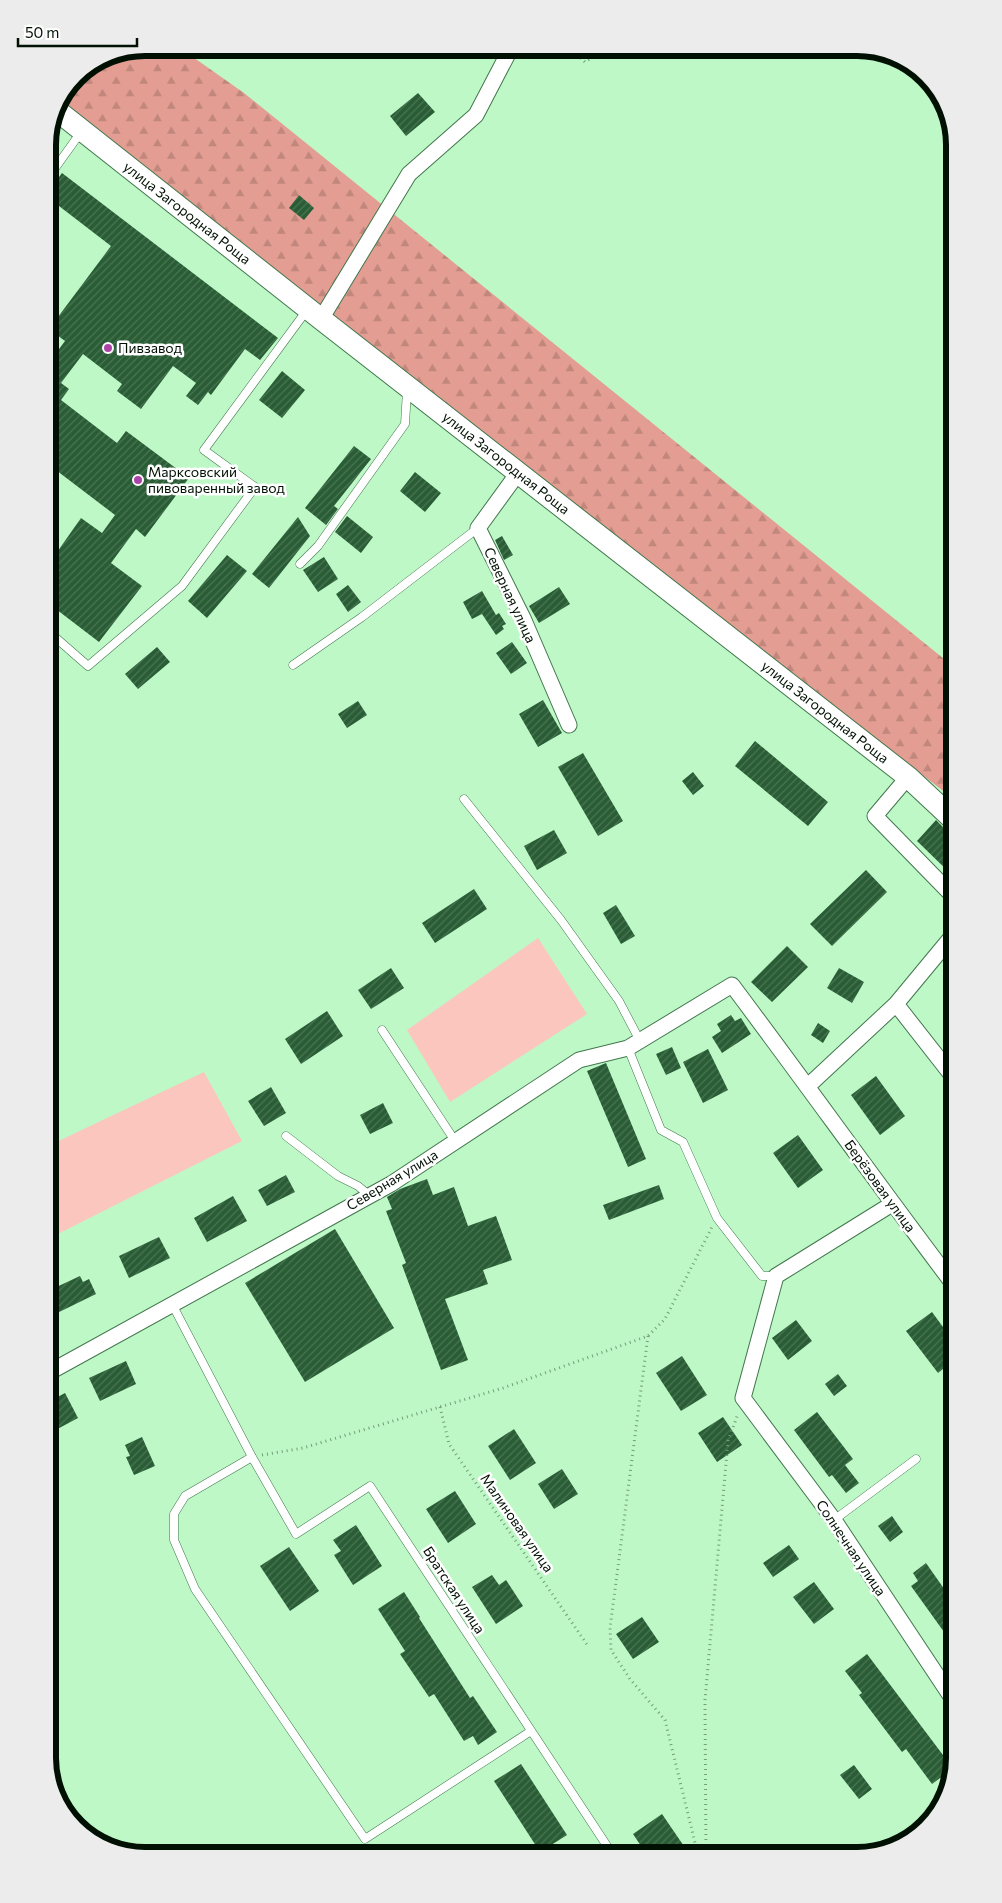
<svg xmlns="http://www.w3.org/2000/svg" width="1002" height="1903" font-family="Commissioner,sans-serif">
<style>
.green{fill:#fbc6be}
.forest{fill:url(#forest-firs)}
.building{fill:url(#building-hatch)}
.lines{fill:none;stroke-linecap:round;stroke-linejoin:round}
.lane-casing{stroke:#42774d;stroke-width:9}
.street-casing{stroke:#42774d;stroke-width:17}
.secondary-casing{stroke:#42774d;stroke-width:23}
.path{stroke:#749d7a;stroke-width:3;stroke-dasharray:1 4;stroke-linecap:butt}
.lane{stroke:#fff;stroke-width:8}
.street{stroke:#fff;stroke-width:15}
.secondary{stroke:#fff;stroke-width:21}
.poi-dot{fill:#ac44a8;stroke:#fff;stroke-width:2}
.labels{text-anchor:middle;stroke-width:5;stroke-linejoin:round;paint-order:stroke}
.street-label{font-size:14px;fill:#001003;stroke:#fff}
.poi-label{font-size:14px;fill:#001003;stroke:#fff;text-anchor:start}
.rim{fill:none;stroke:#001003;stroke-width:6}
</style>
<defs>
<pattern id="forest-firs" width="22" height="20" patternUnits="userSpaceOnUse" patternTransform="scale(1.25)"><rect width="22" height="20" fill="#e39d92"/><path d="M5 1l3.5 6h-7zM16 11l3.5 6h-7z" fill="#c1867c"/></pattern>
<pattern id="building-hatch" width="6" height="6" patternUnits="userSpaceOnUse" patternTransform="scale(1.25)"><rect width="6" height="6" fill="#295d35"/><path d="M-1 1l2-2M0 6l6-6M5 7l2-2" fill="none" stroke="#4b7454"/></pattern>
</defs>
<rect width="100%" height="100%" fill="#bef8c7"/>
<!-- green -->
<path class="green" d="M538,938l49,76 -137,88 -43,-72z
M204,1072l38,69 -194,98v-93z"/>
<!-- forest -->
<path class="forest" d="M145,48h35l64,45 710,574v132l-530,-400 -369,-291 21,-32 32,-21z"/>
<!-- building -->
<path class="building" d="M418,93l17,19 -29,24 -16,-20z
M62,173l216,165 -18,22 -15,-11 -34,46 -3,-3 -10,13 -12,-9 10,-13 -23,-17 -32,43 -24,-18 5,-7 -39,-30 -22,29 8,6 -8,11 56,43 9,-12 63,47 -44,59 -9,-8 -25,34 31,23 -43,56 -51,-39v-38l33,-47 21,15 13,-18 -67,-51v-100l17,-23 -16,-12 62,-83 -52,-40 -11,14v-28z
M299,195l15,13 -10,12 -15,-12z
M282,371l23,19 -23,28 -23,-18z
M354,446l17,13 -37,47 4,3 -12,16 -21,-17z
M415,472l26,21 -16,19 -25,-21z
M347,516l26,21 -12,16 -26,-21z
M298,517l12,19 -41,52 -17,-14z
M502,536l11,19 -9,5 -9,-20z
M227,555l20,16 -40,47 -19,-17z
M324,557l14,22 -20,13 -15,-22z
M348,585l13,17 -13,10 -12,-18z
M559,587l11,17 -31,19 -10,-17z
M482,591l14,24 3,-2 7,11 -4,2 2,3 -8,6 -14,-21 -10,5 -9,-17z
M512,642l15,21 -16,11 -15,-21z
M157,647l13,15 -32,27 -13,-15z
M543,700l19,33 -24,14 -19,-33z
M358,701l9,14 -20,13 -9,-14z
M755,741l73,61 -20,24 -73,-60z
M583,753l40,68 -25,15 -40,-69z
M693,772l11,14 -11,9 -11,-14z
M936,820l9,9 9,5v43l-37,-36z
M554,830l13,23 -30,17 -13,-24z
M866,870l21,22 -55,54 -22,-22z
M474,889l13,20 -52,34 -13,-20z
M616,905l19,31 -14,8 -18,-31z
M787,946l21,21 -36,35 -21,-20z
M391,968l13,20 -33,21 -13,-19z
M839,968l25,14 -12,21 -25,-15z
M327,1011l16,25 -42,28 -16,-25z
M731,1015l4,6 6,-3 10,16 -29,19 -10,-16 9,-6 -4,-7z
M818,1023l12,8 -7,12 -12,-8z
M672,1047l9,21 -15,7 -10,-21z
M708,1049l20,41 -25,13 -20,-41z
M606,1063l40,96 -18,8 -41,-96z
M876,1076l29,40 -25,19 -29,-40z
M271,1087l15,26 -22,13 -16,-25z
M383,1103l10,20 -23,11 -10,-19z
M798,1135l25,35 -25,18 -25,-35z
M286,1175l9,17 -28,14 -9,-16z
M427,1179l6,16 21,-8 14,39 28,-10 16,44 -29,10 5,14 -43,15 23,61 -27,10 -39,-105 4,-2 -20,-52 6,-2 -5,-12 13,-8z
M659,1185l5,14 -55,21 -6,-15z
M233,1196l14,25 -40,21 -13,-24z
M335,1229l59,99 -89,54 -60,-99z
M159,1237l11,21 -41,20 -10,-22z
M80,1276l3,6 6,-3 7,15 -43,21 -5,-12v-12z
M932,1312l22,30v18l-16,13 -32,-42z
M796,1320l16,21 -24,19 -16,-22z
M682,1356l25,39 -26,16 -25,-38z
M126,1361l10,23 -36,17 -11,-23z
M838,1374l9,12 -13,10 -9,-12z
M65,1393l13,25 -30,16v-32z
M817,1412l36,47 -8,6 14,18 -13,10 -14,-18 -3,2 -35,-47z
M723,1417l19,28 -25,17 -19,-29z
M514,1429l22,34 -26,17 -22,-34z
M142,1437l13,29 -21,9 -8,-18 4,-1 -5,-11z
M562,1469l16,25 -24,15 -16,-25z
M455,1491l21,33 -28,19 -22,-34z
M892,1516l11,16 -13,10 -12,-16z
M356,1525l26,41 -29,19 -19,-30 7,-4 -8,-11z
M789,1545l10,14 -26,18 -10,-14z
M289,1547l30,44 -29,20 -30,-45z
M926,1563l28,40v21l-10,8 -33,-46 7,-5 -5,-8z
M492,1575l7,10 7,-5 17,26 -27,18 -24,-37z
M814,1582l20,27 -20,15 -21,-27z
M404,1592l16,25 -1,1 51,80 3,-2 24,36 -19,13 -5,-9 -9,5 -30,-47 -5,3 -29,-43 5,-3 -27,-42z
M642,1617l17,25 -26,17 -17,-25z
M867,1654l85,113 -1,3 -19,14 -26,-35 -4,3 -43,-57 3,-2 -17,-22z
M521,1764l46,71 -27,17 -46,-71z
M854,1765l18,24 -13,10 -19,-24z
M662,1814l28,41h-43l-14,-21z"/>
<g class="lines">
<!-- lane casing -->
<g class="lane-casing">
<path id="lane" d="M48,178l33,-46
M300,564l18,-18 87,-122 2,-33
M48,631l40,35 94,-80 73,-99 -51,-37 103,-140
M293,665l69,-48 116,-89
M464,799l97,121 58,81 21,40
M382,1030l73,111
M628,1048l33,82 22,12 34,76 45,58h14
M286,1136l52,40 20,10 11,9
M172,1304l80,153 44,77 74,-48 243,369
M252,1457l-67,39 -11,18v26l21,49 170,250 166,-108
M834,1520l82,-61"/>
</g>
<!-- street casing -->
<g class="street-casing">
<path id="street" d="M321,319l88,-145 67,-59 35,-67
M518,473l-40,55 45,90 46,107
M908,777l-33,39 79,81
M896,1004l58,74
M808,1086l88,-82 58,-70
M892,1204l-116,72 -33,122 91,122 120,181
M48,1373l343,-189 188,-124 49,-12 104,-63c75,100 147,201 222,300"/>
</g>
<!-- secondary casing -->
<g class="secondary-casing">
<path id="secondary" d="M55,109l266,210 587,458 46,43"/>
</g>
<!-- path -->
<path class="path" d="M569,48l16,14 21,-14
M648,1336l-38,292 1,22 19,29 35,41 33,135
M440,1407l9,37 139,202
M262,1455l41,-7 200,-60 145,-52 17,-17 47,-92
M706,1855l-1,-155 23,-259 10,-27"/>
<!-- lane -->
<use href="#lane" class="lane"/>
<!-- street -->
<use href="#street" class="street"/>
<!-- secondary -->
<use href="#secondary" class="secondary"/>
</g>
<!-- markers -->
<g class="poi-dot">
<circle cx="108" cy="348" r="5"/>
<circle cx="138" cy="480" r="5"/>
</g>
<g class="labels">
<!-- street labels -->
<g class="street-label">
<text transform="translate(187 213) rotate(38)" y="5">улица Загородная Роща</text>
<text transform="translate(506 463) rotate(38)" y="5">улица Загородная Роща</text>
<text transform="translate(510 595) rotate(65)" y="5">Северная улица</text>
<text transform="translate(825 712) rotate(38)" y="5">улица Загородная Роща</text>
<text transform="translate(392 1180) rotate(-31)" y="5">Северная улица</text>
<text transform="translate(880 1186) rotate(54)" y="5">Берёзовая улица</text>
<text transform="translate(517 1523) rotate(55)" y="5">Малиновая улица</text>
<text transform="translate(851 1548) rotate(56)" y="5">Солнечная улица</text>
<text transform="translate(454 1590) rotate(57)" y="5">Братская улица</text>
</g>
<!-- poi labels -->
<g class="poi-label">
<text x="118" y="353">Пивзавод</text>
<text x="148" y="477">Марксовский<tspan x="148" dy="16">пивоваренный завод</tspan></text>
</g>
</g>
<!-- crop -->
<path d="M0 0H1002V1903H0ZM145 56H857A89 89 0 0 1 946 145V1758A89 89 0 0 1 857 1847H145A89 89 0 0 1 56 1758V145A89 89 0 0 1 145 56Z" fill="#ebeceb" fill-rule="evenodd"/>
<path class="rim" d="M145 56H857A89 89 0 0 1 946 145V1758A89 89 0 0 1 857 1847H145A89 89 0 0 1 56 1758V145A89 89 0 0 1 145 56Z"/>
<!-- scale -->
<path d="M18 38v8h119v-8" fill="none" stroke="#001003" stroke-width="2.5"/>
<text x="25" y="38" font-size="15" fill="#001003" stroke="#ffffff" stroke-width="4" paint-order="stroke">50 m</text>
</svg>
